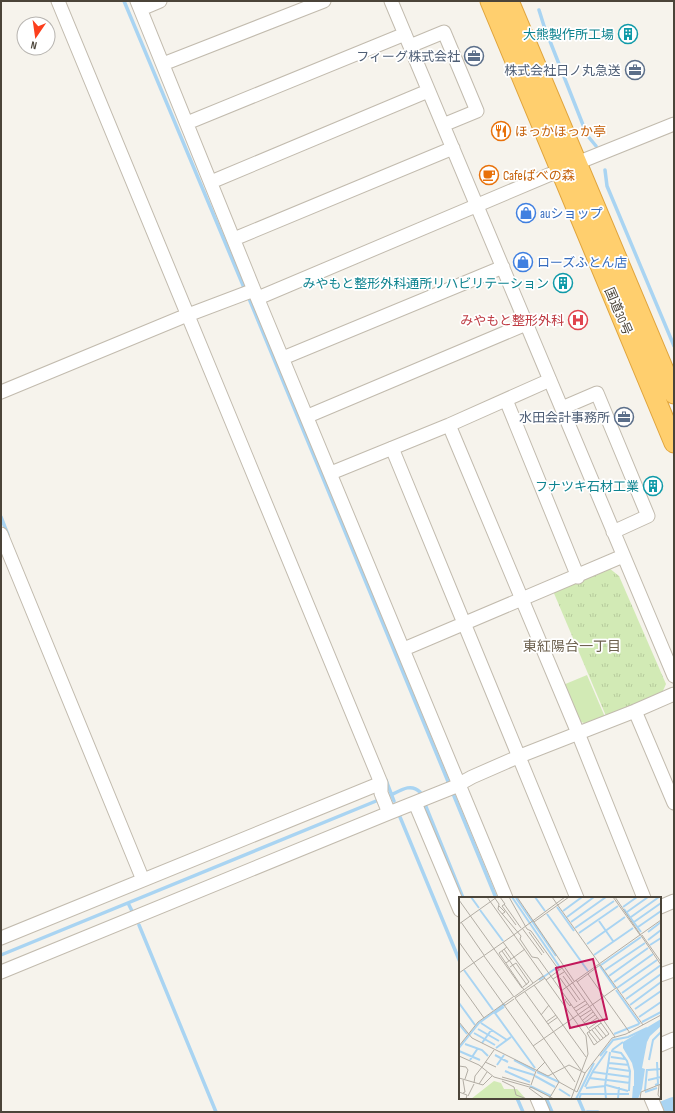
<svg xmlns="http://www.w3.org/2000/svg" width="675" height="1113" font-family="'Sofia Sans Condensed','Noto Sans JP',sans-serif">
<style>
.grass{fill:#d2eab5}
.park{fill:url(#park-tufts)}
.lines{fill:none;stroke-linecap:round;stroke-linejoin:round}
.stream{stroke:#a9d4f2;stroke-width:3.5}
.river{stroke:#a9d4f2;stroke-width:22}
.minor-casing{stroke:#c2bbae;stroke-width:15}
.highway-casing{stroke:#e0a43c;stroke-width:21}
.minor{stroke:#fff;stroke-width:13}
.highway{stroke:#ffcf6e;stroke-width:19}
.labels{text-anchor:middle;stroke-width:3.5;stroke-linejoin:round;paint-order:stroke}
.culture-label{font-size:13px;fill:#0d838f;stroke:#fff;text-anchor:end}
.service-label{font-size:13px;fill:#4e5e75;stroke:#fff;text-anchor:end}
.food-label{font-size:13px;fill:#c56008;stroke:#fff;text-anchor:start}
.shop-label{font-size:13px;fill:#366cbe;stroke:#fff;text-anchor:start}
.street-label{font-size:13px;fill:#4b4439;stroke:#fff}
.health-label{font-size:13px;fill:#be3a42;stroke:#fff;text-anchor:end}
.neighbourhood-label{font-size:14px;fill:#6e6250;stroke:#fff}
.inset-river{fill:none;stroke:#a9d4f2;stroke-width:2}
.inset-road{fill:none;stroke:#b2ada4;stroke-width:1}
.view{fill:#c2185b;fill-opacity:0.15;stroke:#c2185b;stroke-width:2}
.inset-edge{fill:none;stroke:#4b4439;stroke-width:2}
</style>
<defs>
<pattern id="park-tufts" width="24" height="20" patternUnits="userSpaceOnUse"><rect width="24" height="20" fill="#d2eab5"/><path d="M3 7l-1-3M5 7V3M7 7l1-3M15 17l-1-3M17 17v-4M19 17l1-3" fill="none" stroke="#b6ca9c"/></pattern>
</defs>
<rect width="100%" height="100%" fill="#f6f3ec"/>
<!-- grass -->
<path class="grass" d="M587,675l18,42 -19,7 -9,-4 -14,-35z"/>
<!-- park -->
<path class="park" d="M609,568l10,8 47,108 -4,9 -56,23 -53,-125z"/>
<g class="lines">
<!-- stream -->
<path class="stream" d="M124,1l121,289
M539,10l5,16 43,109 9,11
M605,170l2,16 67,160
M248,296l248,602
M1,517l7,18
M386,780l8,21
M391,795c10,-5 20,-12 29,-3l43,106
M400,817l60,145
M128,903l4,8
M139,925l77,187
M1,955l380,-156
M517,1098l6,14
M546,1098l6,14
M578,1098l6,14
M587,1112h11"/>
<!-- river -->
<path class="river" d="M664,1112l10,-4"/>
<!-- minor casing -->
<g class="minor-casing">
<path id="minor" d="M58,1l323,782v10l8,20
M137,1l117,289 252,608
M391,1l283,675
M141,9l19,-8
M410,46l34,-14 33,79 -34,14
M163,64l161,-63
M187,123l218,-89
M211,182l217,-91
M234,239l219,-91
M258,298l319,-135 97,-39
M283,358l220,-91
M1,392l179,-74 74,-28
M506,400l72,177
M562,408l35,-15 51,123 -35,16
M308,416l218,-92
M449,425l129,308 66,165
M392,448l185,450
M331,473l118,-48 101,-45
M1,534l142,346
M404,649l219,-93
M635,711l39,92
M415,803l45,107
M660,907l14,-6
M1,938l380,-155
M1,972l388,-159 65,-26 18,-10 48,-21 115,-45 39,-17
M660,975l14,-5
M660,1045l14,-6
M537,1098l6,14
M651,1098l6,14"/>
</g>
<!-- highway casing -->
<g class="highway-casing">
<path id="highway" d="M490,1l184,442
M509,1l165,393"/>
</g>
<!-- minor -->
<use href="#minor" class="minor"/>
<!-- highway -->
<use href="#highway" class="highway"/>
</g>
<!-- icons -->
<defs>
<g id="building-ring" transform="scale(1)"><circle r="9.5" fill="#fff" stroke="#0f9aa8" stroke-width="1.5"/><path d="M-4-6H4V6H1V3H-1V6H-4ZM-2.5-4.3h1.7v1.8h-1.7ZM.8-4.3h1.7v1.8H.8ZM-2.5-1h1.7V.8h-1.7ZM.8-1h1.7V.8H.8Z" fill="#0f9aa8"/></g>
<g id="office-ring" transform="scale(1)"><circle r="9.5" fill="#fff" stroke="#5c6f8a" stroke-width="1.5"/><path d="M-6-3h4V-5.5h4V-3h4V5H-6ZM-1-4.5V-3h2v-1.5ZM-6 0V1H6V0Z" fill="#5c6f8a"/></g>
<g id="restaurant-ring" transform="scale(1)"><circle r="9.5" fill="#fff" stroke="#e8710a" stroke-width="1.5"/><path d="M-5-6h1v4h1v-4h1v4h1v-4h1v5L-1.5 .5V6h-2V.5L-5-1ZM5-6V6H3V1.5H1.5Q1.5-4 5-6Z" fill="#e8710a"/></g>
<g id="cafe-ring" transform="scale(1)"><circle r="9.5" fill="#fff" stroke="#e8710a" stroke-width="1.5"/><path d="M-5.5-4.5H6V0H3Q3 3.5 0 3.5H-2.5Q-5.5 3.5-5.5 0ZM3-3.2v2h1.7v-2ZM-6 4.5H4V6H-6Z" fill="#e8710a"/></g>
<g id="shop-ring" transform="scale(1)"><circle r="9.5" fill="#fff" stroke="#3f7fe0" stroke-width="1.5"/><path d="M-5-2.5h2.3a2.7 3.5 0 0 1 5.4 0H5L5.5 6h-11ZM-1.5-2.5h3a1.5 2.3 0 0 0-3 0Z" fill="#3f7fe0"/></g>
<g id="hospital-ring" transform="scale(1)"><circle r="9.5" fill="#fff" stroke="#e0444e" stroke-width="1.5"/><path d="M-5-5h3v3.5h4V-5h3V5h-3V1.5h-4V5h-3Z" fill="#e0444e"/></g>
</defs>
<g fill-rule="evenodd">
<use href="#building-ring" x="628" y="34"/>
<use href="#office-ring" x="474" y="56"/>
<use href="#office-ring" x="635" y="70"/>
<use href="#restaurant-ring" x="501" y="131"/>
<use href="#cafe-ring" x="489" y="175"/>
<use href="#shop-ring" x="526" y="213"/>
<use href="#shop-ring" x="523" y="262"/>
<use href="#building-ring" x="563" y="283"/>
<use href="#hospital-ring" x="578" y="320"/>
<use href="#office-ring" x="624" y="417"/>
<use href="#building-ring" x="653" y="486"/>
</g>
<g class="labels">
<!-- culture labels -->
<g class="culture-label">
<text x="614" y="39">大熊製作所工場</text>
<text x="549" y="288">みやもと整形外科通所リハビリテーション</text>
<text x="639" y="491">フナツキ石材工業</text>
</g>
<!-- service labels -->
<g class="service-label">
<text x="460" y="61">フィーグ株式会社</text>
<text x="621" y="75">株式会社日ノ丸急送</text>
<text x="610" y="422">水田会計事務所</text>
</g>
<!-- food labels -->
<g class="food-label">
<text x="515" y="136">ほっかほっか亭</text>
<text x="503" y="180">Cafeばべの森</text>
</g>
<!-- shop labels -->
<g class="shop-label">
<text x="540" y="218">auショップ</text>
<text x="537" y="267">ローズふとん店</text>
</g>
<!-- street labels -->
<g class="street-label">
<text transform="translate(619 311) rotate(67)" y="5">国道30号</text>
</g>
<!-- health labels -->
<g class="health-label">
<text x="564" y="325">みやもと整形外科</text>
</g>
<!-- neighbourhood labels -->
<g class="neighbourhood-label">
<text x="572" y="651">東紅陽台一丁目</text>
</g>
</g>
<!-- overview -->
<g transform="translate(459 897)">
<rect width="202" height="202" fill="#f6f3ec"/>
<path d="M35,184l7,2 3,6h13l9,10h-55z" fill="#d2eab5"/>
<path d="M202,122v7l-11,10 -3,6 -5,26 3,1 -3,20 -4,10h-4v-28l-2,-8 -9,-15v-6z" fill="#a9d4f2"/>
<path class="inset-river" d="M12,0l8,11M53,0l47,69 -20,14M76,0l10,14M57,1l40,58M98,10l17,24M164,10l14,-10M165,12l17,23M21,13l23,31M104,14l19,-14M168,15l21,-15M88,17l41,57M108,20l27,-20M172,20l28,-20M140,24l14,20M112,25l35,-25M175,25l27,-19M179,30l23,-16M116,31l39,-27M189,35l13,-10M120,36l39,-27M189,43l13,-10M128,47l38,-27M191,48l11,-7M135,58l39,-27M142,68l40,-28M141,69l15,22M5,73l29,40M146,73l40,-27M150,79l39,-28M155,85l39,-28M158,91l40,-28M157,93l24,34M163,96l39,-28M167,102l35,-25M0,106l16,22M171,108l31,-23M45,110l-9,6 40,55M176,112l26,-18M180,120l22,-15M183,125l19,-10M22,126l26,17M0,127l8,10M19,132l21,12M15,136l21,12M155,137l25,-10M23,146l10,-14M6,147l17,6 6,6M0,151l20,-25 26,-19M37,151l15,-11M153,153l11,-8M0,154l21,9M152,154l10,2 6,8 3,10 -1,20M36,158l13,7M141,159l13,-16 15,-3 19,-9M152,160l14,2M11,163l8,-12M55,163l21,11M190,163l4,-20 8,-8M150,166l20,2M38,168l7,-10M49,170l26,8M150,171l21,3M189,173l13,-1M46,174l25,11M78,175l22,10M134,175l14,2M149,177l22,3M76,179l20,11M130,181l17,2M148,183l23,3M189,183l13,-3M147,188l22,6M196,188l3,-1 -1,-22M71,189l21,10M126,190l8,-16 14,-20M146,190l1,12M127,191l19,-2 5,-34M100,192l11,7M186,193l2,-21M186,195l12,-4M117,202l18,-36M120,202l2,-5h48M159,202l1,-12M174,202l1,-13"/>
<path class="inset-road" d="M28,0l99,139 2,18 -17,45M35,0l5,7 -1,5 23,27 -1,3 12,18 6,1 52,73M41,0l5,7 -3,2 14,19M50,0l18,32 4,2 28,39M58,0l57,84M93,0l91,128M154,0l27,38M156,0l46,68M0,3l63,88M45,7l17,24M40,9l6,6 -3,2M2,25l23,33M75,25l35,-25M0,27l38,-27M63,31l20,27M70,35l15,21M56,37l50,-37M183,38l19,27M0,45l100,140 18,10 8,-19M44,45l30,41M48,50l-8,6 25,37M45,52l7,10M43,54l7,10M25,59l30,41M50,63l18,25M47,66l19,-14M51,70l6,-4 13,19 -6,5M0,76l56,-39M129,77l42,59M104,79l17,24M101,81l17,24M94,82l11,-7M87,83l16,-12 47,66 -15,11 -7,-12 14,-10M117,83l39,57M118,85l23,-17M0,86l25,35M75,88l52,72M102,94l100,-71M66,95l56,78M55,100l29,-21M56,101l60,84M56,101l30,-20M108,101l-2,2 5,6 1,-2M45,109l10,-7M130,110l27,-19M115,111l11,-7M117,114l11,-7M82,118l8,-10M121,120l11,-7M124,123l10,-8M0,125l13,16 76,38 21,-11 16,8 27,-35 14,-4 35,-19M87,125l10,-7M125,126l11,-8M89,127l10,-7M128,128l10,-7M139,129l8,10M130,131l10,-7M136,131l8,10M133,133l8,10M130,135l8,10M0,149l19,-24 35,-25M74,149l56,-39M0,159l20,9 15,12 39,11 21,11M26,165l11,5M0,169l7,1 2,3 -3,9M23,170l12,-17M77,174l9,-9M43,180l28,8M0,181l24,7 9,-9M43,184l12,6 2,8 11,4M15,186l1,-7 7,-9M20,187l8,-12M72,188l5,-14M200,188l-1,10 3,4M70,191l15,11M0,195l8,3 -1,4M4,196l2,-1 -2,-12M9,199l6,-12M90,202l10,-17M181,202l1,-7 20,-8"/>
<path class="view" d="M134,62l14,60 -37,9 -14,-60z"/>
<rect width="202" height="202" class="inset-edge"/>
</g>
<!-- border -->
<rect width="675" height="1113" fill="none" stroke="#4b4439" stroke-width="4"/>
<!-- north arrow -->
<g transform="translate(36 36) rotate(193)"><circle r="19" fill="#ffffff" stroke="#b7b4b0"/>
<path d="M0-3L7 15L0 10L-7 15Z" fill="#fc3f1d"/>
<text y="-6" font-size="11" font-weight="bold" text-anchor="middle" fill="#4b4439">N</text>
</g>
</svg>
